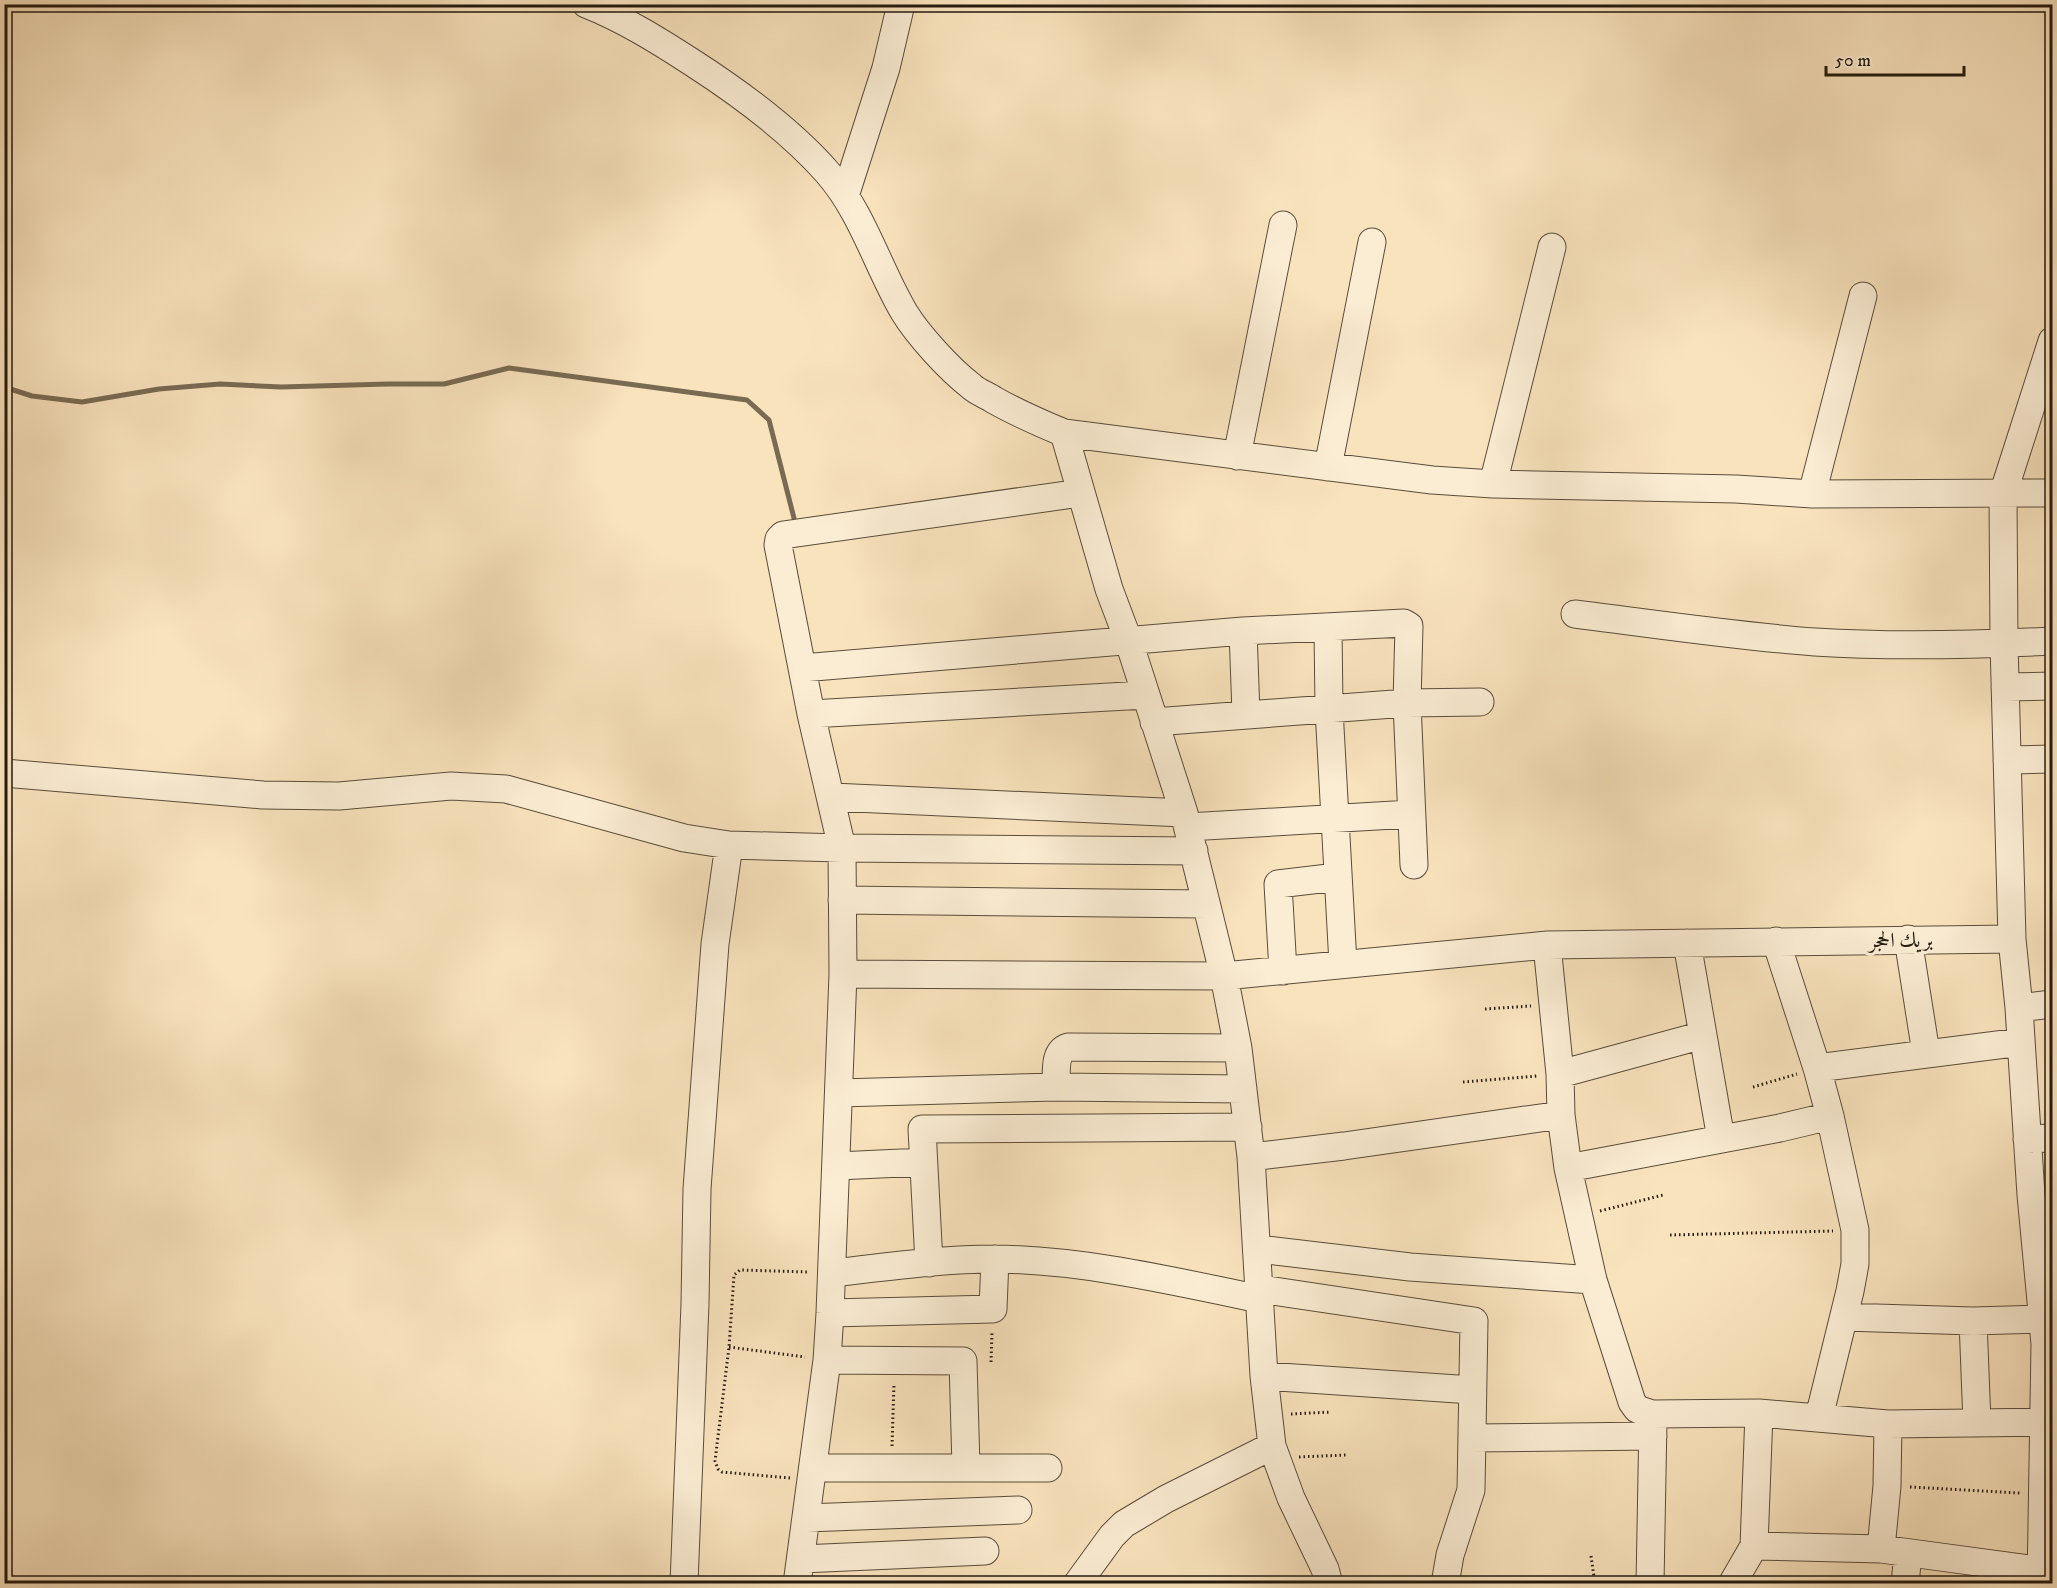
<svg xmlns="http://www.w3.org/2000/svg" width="2057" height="1588" font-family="'IM FELL DW Pica',Amiri,serif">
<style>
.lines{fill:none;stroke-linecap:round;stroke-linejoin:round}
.stream{stroke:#796a54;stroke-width:5}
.minor-casing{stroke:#5a4c3b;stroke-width:29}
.path{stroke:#251a10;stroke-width:3;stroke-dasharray:1.5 3;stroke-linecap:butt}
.minor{stroke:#fbedd4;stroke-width:27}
.labels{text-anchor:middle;stroke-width:6;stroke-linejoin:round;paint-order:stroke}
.street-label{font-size:21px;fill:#251a10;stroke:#fbedd4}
</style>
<rect width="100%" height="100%" fill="#f9e3bd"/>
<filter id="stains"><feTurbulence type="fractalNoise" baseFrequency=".00333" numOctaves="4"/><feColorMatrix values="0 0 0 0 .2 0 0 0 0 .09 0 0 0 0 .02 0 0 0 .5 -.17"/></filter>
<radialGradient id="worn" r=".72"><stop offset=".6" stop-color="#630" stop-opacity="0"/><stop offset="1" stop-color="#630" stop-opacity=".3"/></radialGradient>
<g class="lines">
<!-- stream -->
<path class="stream" d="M4,387l28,9 50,6 77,-13 61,-5 61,3 107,-3h56l65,-16 238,32 22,20 27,106"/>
<!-- minor casing -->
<g class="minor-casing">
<path id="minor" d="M586,4c38,15 73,37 107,59 48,31 96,66 134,109 36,41 50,94 77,140 14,23 45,57 67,74 6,6 16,9 23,14 23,13 46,23 70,33l45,156 20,53 55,171 40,163 323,-31 465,-6 7,69 33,-4
M845,196l41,-128 15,-64
M1064,433l368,47 61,4 243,5 76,5 240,-1
M1237,456l46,-231
M1328,467l44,-225
M1493,484l59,-237
M1812,494l51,-198
M1575,614c80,10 160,22 240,28 79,5 159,3 237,-1
M1328,628l1,81 14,255
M1243,631l3,83
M802,668l441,-37 161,-8 5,3 -2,77 7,162
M2005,687l47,-1
M811,714l334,-19
M1154,722l253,-19 73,-1
M2007,760l45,-1
M4,773l259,22 76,1 112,-10 55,3 178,49 45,7 113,3 352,3
M832,797l352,16
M1188,827l223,-13
M842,900l364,4
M1908,939l18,114
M2012,939l-8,-296 -1,-149 49,-153
M1776,941l41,127 13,48 25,114v34l-5,27 -31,126
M1687,943l34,196
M1547,945l13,129 1,41 7,53 25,112 39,122 5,7 15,5 107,-1 129,11 164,-2
M1283,971l-5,-87 59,-7
M843,974l381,2 14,72 13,109 13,219 8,70 19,52 34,71 4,15
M2019,1008l12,187 14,149 -4,240
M1817,1068l204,-26
M1560,1074l143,-39
M1056,1087c1,-14 -3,-35 12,-40l170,1
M839,1093l217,-6 187,2
M2027,1139l25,-1
M1251,1157l93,-11 217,-31
M837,1166l86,-4
M1568,1168l212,-40 50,-12
M1258,1249l152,18 183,13
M929,1263l-7,-134 326,-2
M832,1273c54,-6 109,-14 163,-14 89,1 178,22 265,40
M1260,1289l214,32 -3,169 -21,65 -5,29
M830,1313l163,-4 2,-50
M1844,1317l129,4 70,-2
M1973,1321l4,102
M827,1360l136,1 3,106
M1264,1376l208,14
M1472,1438l181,-2
M813,1468h235
M806,1518l212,-8
M1754,1546l127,3 171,23
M1881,1549l6,-63 1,-62
M801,1559l184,-8
M684,1584l11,-280 2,-115 18,-245 14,-99
M797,1584l30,-224 3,-47 13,-339 -1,-126 -31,-134 -33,-169 1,-6 4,-4 297,-42
M1077,1584l35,-48 12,-12 42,-25 106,-53
M1650,1584l3,-164
M1732,1584l22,-38 5,-133
M1905,1584l3,-31"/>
</g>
<!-- path -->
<path class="path" d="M1485,1009l46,-3
M1463,1082l74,-6
M1753,1087l44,-13
M1600,1211l63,-16
M1670,1235l163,-4
M729,1347l76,10
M991,1362l1,-30
M1291,1414l40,-2
M892,1446l2,-63
M1299,1457l47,-2
M790,1478l-68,-6 -4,-3 -3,-8 14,-114 5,-72 6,-5 69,2
M1910,1487l110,6
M1591,1556l4,28"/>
<!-- minor -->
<use href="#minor" class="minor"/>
</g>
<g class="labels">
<!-- street labels -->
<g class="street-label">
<text x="1901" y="947">بريك الحجر</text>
</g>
</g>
<!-- margin -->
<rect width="2057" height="1588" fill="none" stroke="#f9e3bd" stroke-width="24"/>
<rect x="6" y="6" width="2045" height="1576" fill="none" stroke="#251a10" stroke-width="3"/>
<rect x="12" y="12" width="2033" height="1564" fill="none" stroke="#251a10" stroke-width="1.5"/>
<!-- scale -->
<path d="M1826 66v9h138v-9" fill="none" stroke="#251a10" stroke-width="3"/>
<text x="1835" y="66" font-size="18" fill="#251a10" stroke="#fbedd4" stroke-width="4.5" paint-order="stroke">50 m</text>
<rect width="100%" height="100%" filter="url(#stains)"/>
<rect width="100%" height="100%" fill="url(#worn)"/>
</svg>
